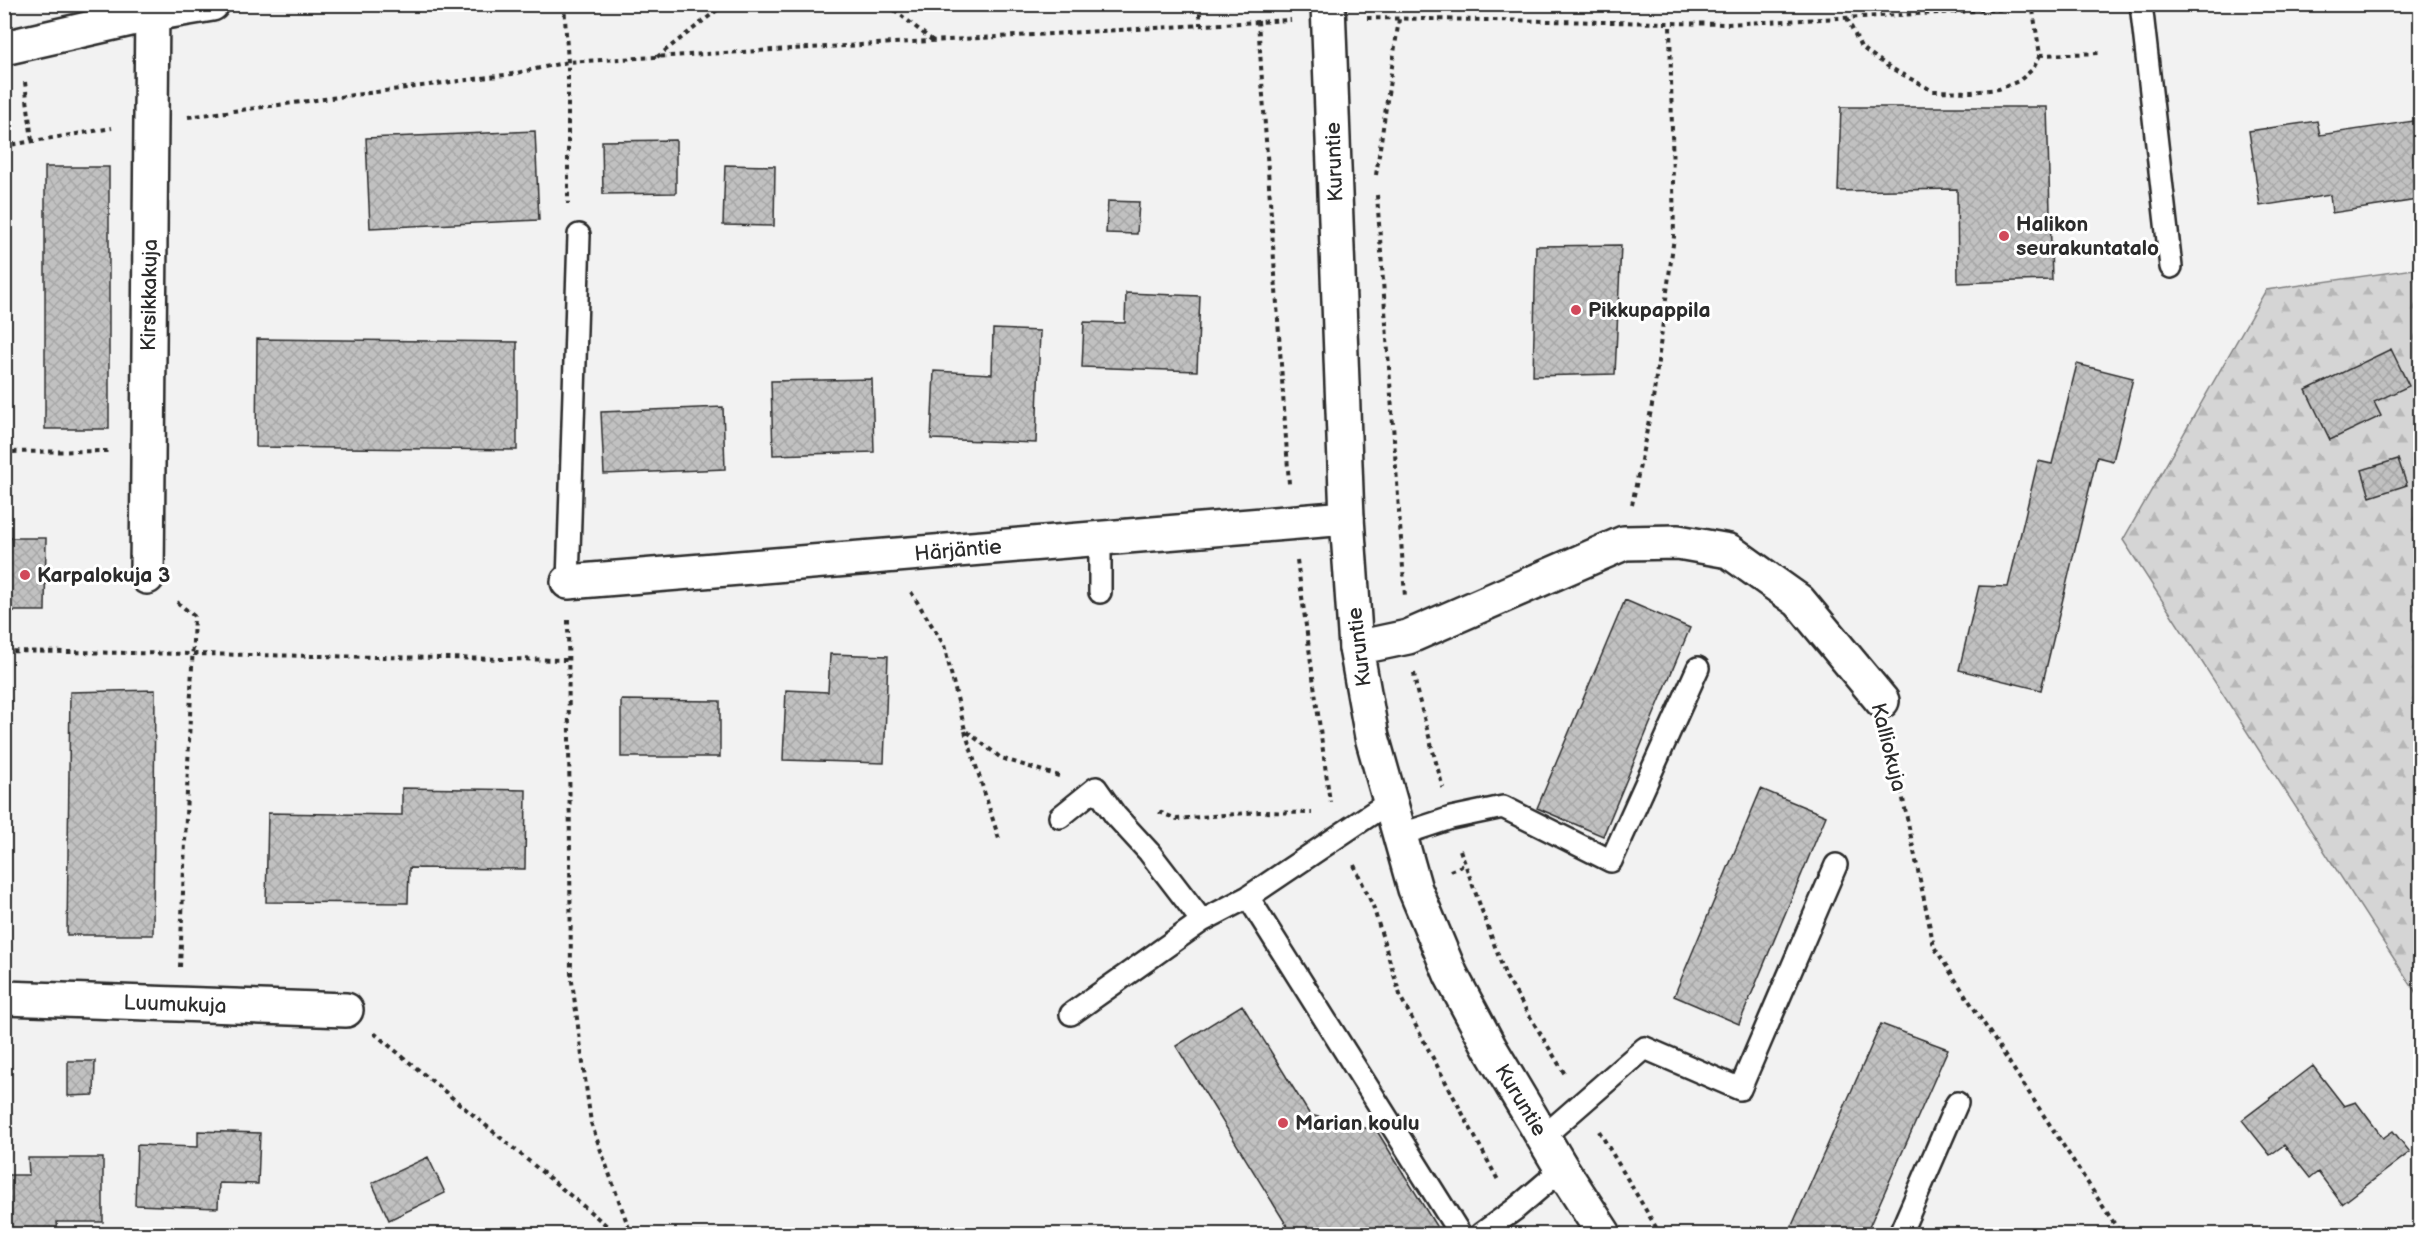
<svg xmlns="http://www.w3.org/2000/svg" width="2425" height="1239" font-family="'Balsamiq Sans',sans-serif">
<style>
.forest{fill:url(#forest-firs);stroke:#808080;stroke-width:1.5}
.building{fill:url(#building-cross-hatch);stroke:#2b2b2b;stroke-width:1.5}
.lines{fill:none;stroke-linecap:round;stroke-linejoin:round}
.lane-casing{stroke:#2b2b2b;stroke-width:26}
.street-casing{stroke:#2b2b2b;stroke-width:38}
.secondary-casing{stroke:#2b2b2b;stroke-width:38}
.path{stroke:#2b2b2b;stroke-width:4;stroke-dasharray:4.5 4.5;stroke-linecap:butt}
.lane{stroke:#fff;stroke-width:21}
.street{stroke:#fff;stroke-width:33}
.secondary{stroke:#fff;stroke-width:33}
.poi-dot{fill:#d1495b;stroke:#fff;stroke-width:2}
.labels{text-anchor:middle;stroke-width:6;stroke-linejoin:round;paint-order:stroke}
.street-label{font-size:21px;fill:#2b2b2b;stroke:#fff}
.poi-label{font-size:21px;font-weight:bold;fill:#2b2b2b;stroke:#fff;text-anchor:start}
</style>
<defs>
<pattern id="forest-firs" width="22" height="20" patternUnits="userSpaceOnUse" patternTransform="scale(1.5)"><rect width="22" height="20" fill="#d5d5d5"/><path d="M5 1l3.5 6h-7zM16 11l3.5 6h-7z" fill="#b7b7b7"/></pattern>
<pattern id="building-cross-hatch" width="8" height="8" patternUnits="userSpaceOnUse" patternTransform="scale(1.5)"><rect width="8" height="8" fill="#c1c1c1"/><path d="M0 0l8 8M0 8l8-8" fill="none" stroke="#a6a6a6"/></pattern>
</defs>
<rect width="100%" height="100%" fill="#f2f2f2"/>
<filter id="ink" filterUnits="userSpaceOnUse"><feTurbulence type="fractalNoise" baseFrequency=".0167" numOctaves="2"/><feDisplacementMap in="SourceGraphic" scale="12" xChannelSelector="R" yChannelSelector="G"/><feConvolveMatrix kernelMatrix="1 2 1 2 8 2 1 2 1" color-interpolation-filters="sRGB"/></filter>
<g filter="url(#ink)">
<!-- forest -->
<path class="forest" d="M2420,268v731l-297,-459 143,-250z"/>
<!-- building -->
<path class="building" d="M1841,107h206l5,173 -94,3 -1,-94 -119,2z
M2420,120v72l-4,1 1,7 -85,13 -2,-18 -70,11 -11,-75 68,-10 3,14z
M535,131l4,89 -169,8 -4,-90z
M676,140v53l-73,1 -1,-53z
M725,165l50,1 -1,60 -51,-1z
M45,167h64v262h-64z
M1108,201l31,1 -2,32 -31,-1z
M1621,245l-6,129 -82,2 3,-130z
M1126,293l74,3 -3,75 -115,-4 2,-45 41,1z
M993,329l47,2 -4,112 -105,-4 3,-68 58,3z
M257,339l260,3v108l-261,-3z
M2391,349l18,37 -35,16 7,14 -51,24 -24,-50z
M2077,364l56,14 -20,83 -16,-4 -56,233 -82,-20 20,-84 29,1 30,-126 14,3z
M872,379l2,73 -101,3 -2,-74z
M723,407l2,62 -121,5 -3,-62z
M2398,459l9,26 -37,12 -8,-27z
M4,538h42l-1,73h-41z
M1625,600l65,28 -87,208 -66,-28z
M830,654l58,2 -4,107 -101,-3 3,-70 42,2z
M155,690l-2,245h-86l3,-243z
M621,700l99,1v56h-99z
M402,788l124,2 -1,79 -116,-1 -1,35 -142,-1 2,-89 134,2z
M1761,789l65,27 -87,208 -65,-28z
M1242,1005l68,110 67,16 64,103h-149l-116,-188z
M1881,1024l67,25 -82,185h-64l-12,-4z
M68,1061h27l-1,34 -26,1z
M2313,1066l31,40 12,-4 27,36 10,-7 17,21 -68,52 -24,-32 -8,6 -26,-33 -14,10 -28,-35z
M198,1131l62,2 -2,51 -39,-1 -1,25 -83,-3 2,-60 61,2z
M428,1157l17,36 -56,27 -17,-37z
M28,1158h75v64h-46l1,12h-54v-59h25z"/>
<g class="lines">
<!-- lane casing -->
<g class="lane-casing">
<path id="lane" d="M2141,4l30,263
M568,582l11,-347
M1100,592v-54
M1060,817l36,-29 19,27 34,37 53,69
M1399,835l52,-17 52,-11 108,54 87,-193
M1248,897l212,337
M1071,1014l131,-93 46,-24 141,-95
M1543,1137l102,-89 95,41 96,-224
M1481,1234l33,-24 48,-41
M1900,1234l57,-131"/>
</g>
<!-- street casing -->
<g class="street-casing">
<path id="street" d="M147,577l5,-573
M568,582l779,-64
M1356,648l52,-11 216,-94 54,-1 51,9 70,50 83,100
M4,998l342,12"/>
</g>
<!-- secondary casing -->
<g class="secondary-casing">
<path id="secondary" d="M1328,4l19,514 9,130 16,89 43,152 36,86 39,73 72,121 42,65
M4,48l149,-34 59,-10"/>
</g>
<!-- path -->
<path class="path" d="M564,4l4,58v142
M887,4l46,37
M1200,4v21
M1367,18l360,6 305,-16 11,-4
M1847,18l14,29 28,20 44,24 39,1 27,-3 20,-8 14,-12 7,-14 -8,-51
M1258,21l31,463
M2040,55l61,-2
M657,57l68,-53
M25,82l7,59
M188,117l324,-43 56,-12 723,-42
M4,146l108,-18
M1376,175l23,-156
M1377,195l28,402
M4,452l105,-1
M1632,505l21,-105 21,-163 -4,-213
M1297,560l33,242
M911,592l33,53 21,85 36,28 58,18
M177,602l17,14 -14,351
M568,620l3,354 20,149 40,111
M4,651l564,9
M1414,673l3,19 26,96
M965,731l34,108
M1890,737l44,210 187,287
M1159,812l18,7 82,-7 53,1
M1460,850l46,127 60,99
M1354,865l19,41 28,92 98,184
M1450,871l14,-6
M374,1033l243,201
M1599,1131l61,103"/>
<!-- lane -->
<use href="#lane" class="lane"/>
<!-- street -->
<use href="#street" class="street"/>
<!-- secondary -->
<use href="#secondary" class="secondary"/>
</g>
</g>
<!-- markers -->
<g class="poi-dot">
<circle cx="2004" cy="236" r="6"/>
<circle cx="1576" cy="310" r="6"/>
<circle cx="25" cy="575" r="6"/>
<circle cx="1283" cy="1123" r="6"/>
</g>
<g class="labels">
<!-- street labels -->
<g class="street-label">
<text transform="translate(1334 162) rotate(-92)" y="7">Kuruntie</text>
<text transform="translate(149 295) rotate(-89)" y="7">Kirsikkakuja</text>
<text transform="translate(958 550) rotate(-5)" y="7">Härjäntie</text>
<text transform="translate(1359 647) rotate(-97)" y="7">Kuruntie</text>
<text transform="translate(1889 747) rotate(76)" y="7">Kalliokuja</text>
<text transform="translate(175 1004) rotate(2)" y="7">Luumukuja</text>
<text transform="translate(1521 1100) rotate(59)" y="7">Kuruntie</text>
</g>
<!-- poi labels -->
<g class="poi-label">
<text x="2016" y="231">Halikon<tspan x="2016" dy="24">seurakuntatalo</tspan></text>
<text x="1588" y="317">Pikkupappila</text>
<text x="37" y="582">Karpalokuja 3</text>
<text x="1295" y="1130">Marian koulu</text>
</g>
</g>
<!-- margin -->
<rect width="2425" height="1239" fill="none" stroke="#fff" stroke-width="24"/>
<rect x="12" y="12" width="2401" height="1215" fill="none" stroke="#2b2b2b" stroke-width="2" filter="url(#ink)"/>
</svg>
